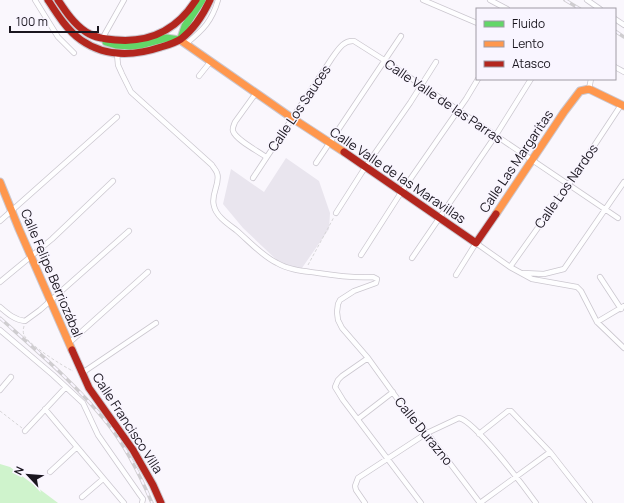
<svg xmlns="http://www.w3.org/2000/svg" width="624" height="503" font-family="Manrope,sans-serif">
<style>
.built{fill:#e9e5ee}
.green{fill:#cff3cc}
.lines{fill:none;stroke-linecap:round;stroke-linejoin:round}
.street-casing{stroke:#cbc7cf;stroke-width:6}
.fast-casing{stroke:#cbc7cf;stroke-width:9}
.slow-casing{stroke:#cbc7cf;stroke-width:9}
.jam-casing{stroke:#cbc7cf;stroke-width:9}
.path{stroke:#d7d6d8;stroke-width:1;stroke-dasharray:3 2;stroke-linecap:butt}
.street{stroke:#fefeff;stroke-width:4.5}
.fast{stroke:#63d668;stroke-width:7}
.slow{stroke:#ff974d;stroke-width:7}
.jam{stroke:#b3261e;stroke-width:7}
.rail-casing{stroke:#cfcdd0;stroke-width:3.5}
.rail{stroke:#f9f5ff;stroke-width:2;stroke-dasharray:6;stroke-linecap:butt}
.labels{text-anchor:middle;stroke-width:3;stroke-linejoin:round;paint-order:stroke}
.street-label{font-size:13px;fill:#1a161f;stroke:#f9f5ff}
</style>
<rect width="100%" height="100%" fill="#faf7fd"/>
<!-- built -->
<path class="built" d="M286,158l33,23 11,32 -1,16 -27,39 -20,-3 -39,-37 -20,-24 8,-35 33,23z"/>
<!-- green -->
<path class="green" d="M0,464l10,3 48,36h-58z"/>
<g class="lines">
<!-- street casing -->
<g class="street-casing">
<path id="street" d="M35,0l23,37 16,16
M423,0l54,23
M490,0l17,9
M587,0l13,9
M615,19l9,6
M102,39l22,-39
M187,43c16,-13 25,-22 31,-43
M117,54l1,11 4,9 9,18 81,73c1,2 4,5 5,8 4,10 -7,22 -3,33 2,10 14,18 22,24 13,11 26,26 41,33 12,7 27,8 41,10 19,3 37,5 55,4l4,2 -1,4 -22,8 -14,9 -2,4 -1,8 1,8 4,8 26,30 36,50 23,25 53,70
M615,67l9,5
M199,76l12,-15
M589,89l2,-10
M256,93l-21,29c-1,3 -3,6 -2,9 3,9 25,20 33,26
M316,163l85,-127
M253,178l79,-120c6,-8 11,-18 22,-17l30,19 234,158
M336,213l30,-47 44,-63 26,-41
M0,221l117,-104
M361,255l41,-64 64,-92 12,-20
M412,258l84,-123 35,-56
M510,267l59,-83 52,-79
M523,273l21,1 20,-5 60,-87
M456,275l20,-32 34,24 22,12 45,8 4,4 16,31 27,26
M600,277l21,32
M0,282l52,-43 61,-58
M0,307c8,7 15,13 25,14l15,-11 89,-79
M597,322l27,-16
M0,330l53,45 30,28 15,32 42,60 3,4 -1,4
M69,343l79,-71
M368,358l-26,18 -4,4 -3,7 8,13 78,103
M82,373l74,-50
M0,390l11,-13
M45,409l79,94
M358,419l35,-27
M25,431l41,-44
M479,434l29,-23h3l39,41 40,51
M50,472l27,-25
M82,497l21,-18
M365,503l-9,-13 -1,-4 3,-8 69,-45 32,-15c16,3 66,70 77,85
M480,503l70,-51"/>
</g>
<!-- fast casing -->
<g class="fast-casing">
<path id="fast" d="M181,38l4,-12 17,-26
M106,42l10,3 14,1 10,-1 26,-7 14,2"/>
</g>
<!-- slow casing -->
<g class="slow-casing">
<path id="slow" d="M180,40l112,78 52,34
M0,182l19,47 53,121
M496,214l68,-102 16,-21 9,-2 35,17"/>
</g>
<!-- jam casing -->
<g class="jam-casing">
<path id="jam" d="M48,0c9,14 19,30 33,40 24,17 53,16 80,7 7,-2 14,-4 20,-8 13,-10 22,-24 29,-39
M58,0c8,12 16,24 28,32 9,6 20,7 30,8 35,3 61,-10 80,-40
M344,152l132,91 20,-29
M72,350l17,38 44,62 20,35 8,18"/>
</g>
<!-- path -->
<path class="path" d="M308,265l26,-48
M24,326c-1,3 -1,7 0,9 4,9 40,32 49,36
M0,411l22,17"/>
<!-- street -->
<use href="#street" class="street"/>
<!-- fast -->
<use href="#fast" class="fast"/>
<!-- slow -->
<use href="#slow" class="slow"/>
<!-- jam -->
<use href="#jam" class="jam"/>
<!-- rail casing -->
<g class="rail-casing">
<path id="rail" d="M565,0l15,9
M615,31l9,6
M0,318c37,33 76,66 107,105 19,24 33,52 45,80"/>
</g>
<!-- rail -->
<use href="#rail" class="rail"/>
</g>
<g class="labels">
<!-- street labels -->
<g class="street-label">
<text transform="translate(444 101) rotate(34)" y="5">Calle Valle de las Parras</text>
<text transform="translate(299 108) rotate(-56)" y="5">Calle Los Sauces</text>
<text transform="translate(516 161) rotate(-56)" y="5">Calle Las Margaritas</text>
<text transform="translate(398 175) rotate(34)" y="5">Calle Valle de las Maravillas</text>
<text transform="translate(566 186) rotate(-55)" y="5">Calle Los Nardos</text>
<text transform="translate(52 273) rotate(67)" y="5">Calle Felipe Berriozábal</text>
<text transform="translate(128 423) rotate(57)" y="5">Calle Francisco Villa</text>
<text transform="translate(424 431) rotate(51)" y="5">Calle Durazno</text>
</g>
</g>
<!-- legend -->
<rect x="476" y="8" width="140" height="72" fill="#f9f5ff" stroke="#a09ca5"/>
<rect x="484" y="21" width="20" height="6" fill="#63d668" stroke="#a09ca5"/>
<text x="512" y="28" font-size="12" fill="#1a161f">Fluido</text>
<rect x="484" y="41" width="20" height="6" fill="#ff974d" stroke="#a09ca5"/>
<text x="512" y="48" font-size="12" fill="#1a161f">Lento</text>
<rect x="484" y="61" width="20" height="6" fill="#b3261e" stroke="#a09ca5"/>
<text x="512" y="68" font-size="12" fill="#1a161f">Atasco</text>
<!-- north arrow -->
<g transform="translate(28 475) rotate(296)" stroke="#f9f5ff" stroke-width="3" paint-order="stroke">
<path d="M0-3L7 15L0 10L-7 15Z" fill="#1a161f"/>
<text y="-6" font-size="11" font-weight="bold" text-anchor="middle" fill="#1a161f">N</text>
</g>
<!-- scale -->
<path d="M10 26v6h88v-6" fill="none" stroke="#1a161f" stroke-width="2"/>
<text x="16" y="26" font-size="12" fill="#1a161f" stroke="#f9f5ff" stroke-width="3" paint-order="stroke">100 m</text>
</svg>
